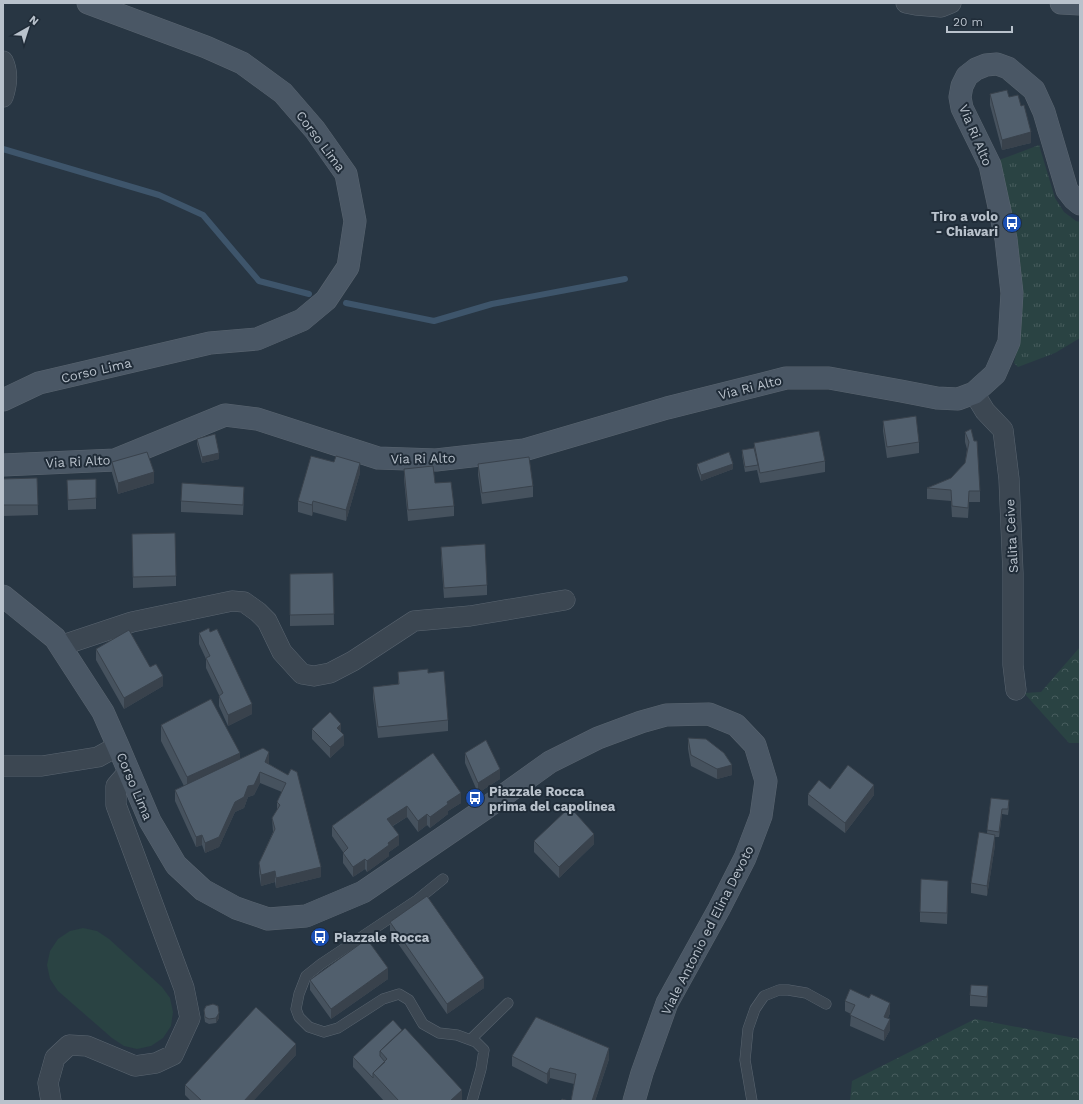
<svg xmlns="http://www.w3.org/2000/svg" width="1083" height="1104" font-family="'Work Sans',sans-serif">
<style>
.grass{fill:url(#grass-tufts)}
.forest{fill:url(#forest-crowns)}
.green{fill:#2a4343}
.lines{fill:none;stroke-linecap:round;stroke-linejoin:round}
.stream{stroke:#3e556b;stroke-width:6}
.lane-casing{stroke:#5a6570;stroke-width:11}
.street-casing{stroke:#5a6570;stroke-width:21}
.secondary-casing{stroke:#5a6570;stroke-width:23}
.lane{stroke:#3c4752;stroke-width:10}
.street{stroke:#3c4752;stroke-width:20}
.secondary{stroke:#4a5765;stroke-width:22}
.wall{fill:#46525e}
.shaded-wall{fill:#39424c}
.building{fill:#515f6d;stroke:#39424c}
.labels{text-anchor:middle;stroke-width:4;stroke-linejoin:round;paint-order:stroke}
.street-label{font-size:13px;fill:#b9c2cc;stroke:#202c38}
.poi-label{font-size:13px;font-weight:bold;fill:#b9c2cc;stroke:#202c38;text-anchor:start}
</style>
<defs>
<pattern id="grass-tufts" width="24" height="20" patternUnits="userSpaceOnUse"><rect width="24" height="20" fill="#2a4343"/><path d="M3 7l-1-3M5 7V3M7 7l1-3M15 17l-1-3M17 17v-4M19 17l1-3" fill="none" stroke="#475c5d"/></pattern>
<pattern id="forest-crowns" width="20" height="18" patternUnits="userSpaceOnUse"><rect width="20" height="18" fill="#2a4343"/><path d="M2 6a3 3 0 1 1 6 0M12 15a3 3 0 1 1 6 0" fill="none" stroke="#475c5d"/></pattern>
</defs>
<rect width="100%" height="100%" fill="#283643"/>
<!-- grass -->
<path class="grass" d="M1039,145l16,53 9,14 12,9 4,1v116l-25,15 -37,14 -4,-4 7,-30 1,-49 -9,-64 -14,-60z"/>
<!-- forest -->
<path class="forest" d="M1080,647v96h-11l-45,-50 17,-1z
M975,1019l105,20v62h-230l2,-20z"/>
<!-- green -->
<path class="green" d="M83,928l14,3 12,8 53,48 8,11 3,14 -2,14 -8,12 -12,8 -14,3 -13,-3 -12,-8 -54,-47 -8,-12 -3,-14 3,-14 8,-12 12,-8z"/>
<g class="lines">
<!-- stream -->
<path class="stream" d="M3,149l156,46 44,20 56,66 50,13
M346,303l88,18 58,-17 133,-25"/>
<!-- lane casing -->
<g class="lane-casing">
<path id="lane" d="M443,879l-26,21 -96,64 -15,12 -7,18 -3,15 3,8 10,10 15,5 14,-4 45,-29 16,-5 10,6 14,24 16,9 18,2 19,7 8,8 -3,19 -9,32
M470,1040l38,-37
M752,1101l-7,-41 3,-31 7,-20 9,-13 15,-6h9l18,3 20,11"/>
</g>
<!-- street casing -->
<g class="street-casing">
<path id="street" d="M906,3l10,2 25,2 10,-4
M3,61c6,12 4,24 0,36
M974,393l11,18 18,19 6,49 4,94v92l3,25
M60,646l72,-24 100,-21 12,1 14,10 9,9 15,31 20,22 12,2 16,-3 23,-12 61,-40 56,-5 95,-16
M3,766h39l56,-9 20,-11
M51,1101l-3,-18 7,-25 14,-13 18,1 48,20 21,-3 17,-8 17,-37 -6,-30 -68,-183v-19l13,-15"/>
</g>
<!-- secondary casing -->
<g class="secondary-casing">
<path id="secondary" d="M1061,3l19,1
M3,400l36,-17 171,-40 47,-4 45,-19 24,-20 22,-33 7,-46 -9,-47 -31,-44 -32,-37 -41,-30 -36,-16 -118,-44
M3,465l112,-5 110,-45 32,4 121,39 58,2 88,-10 143,-42 119,-30h43l72,13 36,7 21,1 16,-6 21,-19 14,-32 3,-49 -6,-54 -16,-74 -28,-57 -2,-11 2,-11 5,-10 9,-7 10,-4 11,-1 11,4 26,22 10,22 23,78 7,9 6,5
M3,596l52,42 48,74 15,34 32,75 26,44 27,25 33,18 32,11 38,-3 57,-24 123,-84 64,-46 48,-24 43,-16 25,-7 43,-1 27,11 19,20 11,36 -5,35 -16,42 -26,51 -52,94 -25,70 -8,28"/>
</g>
<!-- lane -->
<use href="#lane" class="lane"/>
<!-- street -->
<use href="#street" class="street"/>
<!-- secondary -->
<use href="#secondary" class="secondary"/>
</g>
<!-- wall -->
<path class="wall" d="M990,94l41,49 -29,7 -12,-45z
M883,421l36,21v11l-32,5 -4,-27z
M971,429l9,62v11h-11l-1,16 -16,-1 -1,-16 -24,-2v-11l24,-10 14,-15 2,-14 -2,-7v-10z
M197,439l22,20 -17,4 -5,-19z
M754,443l71,18v11l-65,11 -3,-13 -12,2 -3,-17v-5l12,-2z
M112,462l42,21 -36,11 -6,-21z
M478,464l55,22v11l-51,7 -4,-29z
M697,464l36,5 -32,12 -4,-12z
M404,469l31,14 19,23v10l-46,5 -4,-42z
M360,473l-14,48 -33,-9 -1,4 -14,-4v-11z
M37,478l1,37 -35,1v-37z
M67,480l29,18v11l-28,1z
M244,497l-1,18 -62,-3v-11z
M132,534l44,42v10l-43,2z
M441,547l46,38v10l-43,3 -3,-40z
M333,573l1,52 -44,1v-52z
M199,633l53,81 -24,12 -9,-20v-11l-13,-27v-9l-7,-15z
M96,649l54,18 13,19 -39,23 -28,-49z
M398,672l30,1 20,47v11l-70,7 -5,-40v-11l25,-3z
M161,725l79,34 29,4v1l19,11 33,102 -45,11 -1,-6 -14,4 -2,-13v-10l14,-31 -1,-14 5,-8v-8l5,-10 -22,-9 -6,12 -6,2 -4,11 -9,4 -16,35 -14,6 -3,-8 -6,2 -21,-46v-11l9,-4 -23,-45z
M312,729l29,4 3,12 -14,13 -18,-19z
M688,738l44,37 -15,4 -26,-13 -3,-17z
M433,753l28,50 -13,8v3l-18,14 -3,-3 -9,7 -11,-15 -14,9 6,19 -10,7v4l-22,16 -2,-3 -12,8 -10,-14v-11l-11,-16v-10z
M465,753l35,26 -22,14 -13,-30z
M830,789l44,6 -29,38 -37,-28v-11z
M991,798l18,8 -1,9 -6,-1 -3,23h-4v8l-8,51 -16,-3v-10l16,-50z
M534,841l60,3 -35,34 -25,-26z
M948,891l-1,33 -27,-2v-10z
M390,922l94,66 -37,26 -57,-82z
M388,979l-57,40 -21,-29v-10z
M970,995l18,1 -1,11 -17,-1z
M869,998l21,15 -2,5 2,12 -6,11 -34,-15 1,-12 -6,-3v-10z
M204,1010l15,8 -3,5 -7,1 -4,-2 -1,-7z
M393,1020l69,81h-78l-31,-34v-10z
M296,1055l-43,46h-62l-6,-6v-10z
M512,1056l97,3 -14,42h-24l3,-17 -24,-6 -3,6 -35,-18z"/>
<!-- shaded-wall -->
<path class="shaded-wall" d="M1031,132v11l-29,7v-10z
M219,453v6l-17,4v-6z
M360,463v10l-14,48v-11z
M733,464v5l-32,12v-6z
M154,472v11l-36,11v-11z
M313,501v11l-1,4v-11z
M163,676v10l-39,23v-11z
M252,704v10l-24,12v-11z
M341,724v11l-4,-7z
M344,735v10l-14,13v-11z
M269,752v11l-4,10v-11z
M240,753v15l-53,25v-16z
M732,765v10l-15,4v-10z
M500,769v10l-22,14v-10z
M260,772v11l-6,12 -6,2 -4,11 -9,4 -16,35 -14,6v-10l30,-41z
M874,785v10l-29,38v-10z
M461,793v10l-13,8v3l-18,14v-11l17,-15z
M407,806v11l-20,12v-10z
M1002,809v5l-3,23v-5z
M427,814v11l-9,7v-11z
M594,834v10l-35,34v-11z
M202,835v10l-6,2v-10z
M399,835v10l-10,7v4l-22,16v-11l21,-18z
M995,835v10l-8,51v-10z
M365,859v10l-12,8v-10z
M321,867v10l-45,11v-10z
M275,871v11l-14,4v-11z
M948,881v10l-1,33v-11z
M388,968v11l-57,40v-10z
M484,978v10l-37,26v-10z
M988,986v10l-1,11v-10z
M890,1003v10l-6,14v-10z
M219,1013v5l-3,5v-5z
M890,1019v11l-6,11v-10z
M296,1044v11l-43,46h-9z
M609,1048v11l-14,42h-3z
M550,1068v10l-3,6v-10z
M462,1090v11h-12z"/>
<!-- building -->
<path class="building" d="M1007,90l2,7 9,-2 3,11 3,-1 7,27 -29,8 -12,-46z
M916,416l3,26 -32,5 -4,-26z
M971,429l3,12h3l3,50h-11l-1,17 -16,-2 -1,-16 -24,-2 24,-10 14,-15 4,-21 -4,-10z
M819,431l6,30 -65,12 -6,-30z
M215,434l4,19 -17,4 -5,-18z
M754,448l4,17 -13,2 -3,-17z
M147,452l7,20 -36,11 -6,-21z
M729,452l4,12 -32,11 -4,-11z
M311,456l23,6 2,-6 24,7 -14,47 -33,-9 -1,4 -14,-4z
M529,457l4,29 -51,7 -4,-29z
M433,466l2,17 16,-1 3,24 -46,4 -4,-41z
M37,478l1,27h-35v-26z
M96,479v19l-28,2 -1,-20z
M182,483l62,4 -1,18 -62,-4z
M175,533l1,43 -43,1 -1,-43z
M485,544l2,41 -43,3 -3,-41z
M333,573l1,41 -44,1v-41z
M209,628l1,4 7,-3 35,75 -24,11 -9,-19 4,-3 -17,-35 4,-2 -11,-23z
M129,630l21,37 6,-3 7,12 -39,22 -28,-49z
M428,669v4l16,-2 4,49 -70,7 -5,-40 26,-3 -1,-12z
M211,699l29,54 -53,24 -26,-52z
M330,712l11,12 -4,4 7,7 -14,12 -18,-18z
M688,738l18,1 18,14 8,12 -15,4 -26,-14z
M486,740l14,29 -22,14 -13,-30z
M263,748l6,4 -4,10 23,13 3,-6 6,3 24,95 -45,11 -1,-7 -14,4 -2,-12 16,-34 -3,-11 8,-13 -3,-3 9,-19 -26,-11 -6,13 -6,1 -4,11 -9,5 -16,35 -14,6 -3,-8 -6,2 -21,-47z
M433,753l28,40 -14,9 1,2 -18,13 -3,-3 -9,7 -11,-15 -20,13 12,16 -11,8 1,2 -22,16 -2,-2 -12,8 -10,-14 5,-5 -16,-22z
M848,765l26,20 -29,38 -37,-29 11,-14 11,9z
M991,798l18,2 -1,9h-6l-3,23 -12,-2z
M570,807l24,27 -35,33 -25,-26z
M979,832l16,3 -8,51 -16,-3z
M921,879l27,2 -1,32 -27,-1z
M427,896l57,82 -37,26 -57,-82z
M367,939l21,29 -57,41 -21,-29z
M971,985l17,1 -1,11 -17,-2z
M850,989l19,9 2,-4 19,9 -6,14 6,2 -6,12 -34,-16 5,-10 -10,-4z
M213,1004l5,2 1,7 -3,5 -7,1 -4,-2 -1,-7 2,-4z
M256,1007l40,37 -52,57h-42l-17,-16z
M536,1017l73,31 -17,53h-21l5,-27 -26,-6 -3,6 -35,-18z
M393,1020l9,10 -22,21v5l5,6 -12,11v5l-20,-21z
M405,1028l57,62 -12,11h-51l-26,-28 14,-14 -7,-8z
M562,1099l7,2h-8z"/>
<!-- icons -->
<defs>
<g id="bus-disc" transform="scale(1)"><circle r="9.5" fill="#1a4fb4" stroke="#202c38"/><path d="M-5-6H5V4H4V6H2V4H-2V6H-4V4H-5ZM-3.5-4V0h7V-4ZM-3.5 1.2v1.5H-2V1.2ZM2 1.2v1.5H3.5V1.2Z" fill="#fff"/></g>
</defs>
<g fill-rule="evenodd">
<use href="#bus-disc" x="1012" y="223"/>
<use href="#bus-disc" x="475" y="798"/>
<use href="#bus-disc" x="320" y="937"/>
</g>
<g class="labels">
<!-- street labels -->
<g class="street-label">
<text transform="translate(976 135) rotate(67)" y="5">Via Ri Alto</text>
<text transform="translate(321 141) rotate(53)" y="5">Corso Lima</text>
<text transform="translate(96 370) rotate(-13)" y="5">Corso Lima</text>
<text transform="translate(750 387) rotate(-14)" y="5">Via Ri Alto</text>
<text transform="translate(423 458) rotate(-1)" y="5">Via Ri Alto</text>
<text transform="translate(78 461) rotate(-3)" y="5">Via Ri Alto</text>
<text transform="translate(1011 536) rotate(-93)" y="5">Salita Ceive</text>
<text transform="translate(135 786) rotate(67)" y="5">Corso Lima</text>
<text transform="translate(707 930) rotate(-63)" y="5">Viale Antonio ed Elina Devoto</text>
</g>
<!-- poi labels -->
<g class="poi-label">
<text x="998" y="221" text-anchor="end">Tiro a volo<tspan x="998" dy="15">- Chiavari</tspan></text>
<text x="489" y="796">Piazzale Rocca<tspan x="489" dy="15">prima del capolinea</tspan></text>
<text x="334" y="942">Piazzale Rocca</text>
</g>
</g>
<!-- border -->
<rect width="1083" height="1104" fill="none" stroke="#b9c2cc" stroke-width="8"/>
<!-- north arrow -->
<g transform="translate(28 28) rotate(39)" stroke="#202c38" stroke-width="3" paint-order="stroke">
<path d="M0-3L7 15L0 10L-7 15Z" fill="#b9c2cc"/>
<text y="-6" font-size="11" font-weight="bold" text-anchor="middle" fill="#b9c2cc">N</text>
</g>
<!-- scale -->
<path d="M947 26v6h65v-6" fill="none" stroke="#b9c2cc" stroke-width="2"/>
<text x="953" y="26" font-size="12" fill="#b9c2cc" stroke="#202c38" stroke-width="3" paint-order="stroke">20 m</text>
</svg>
